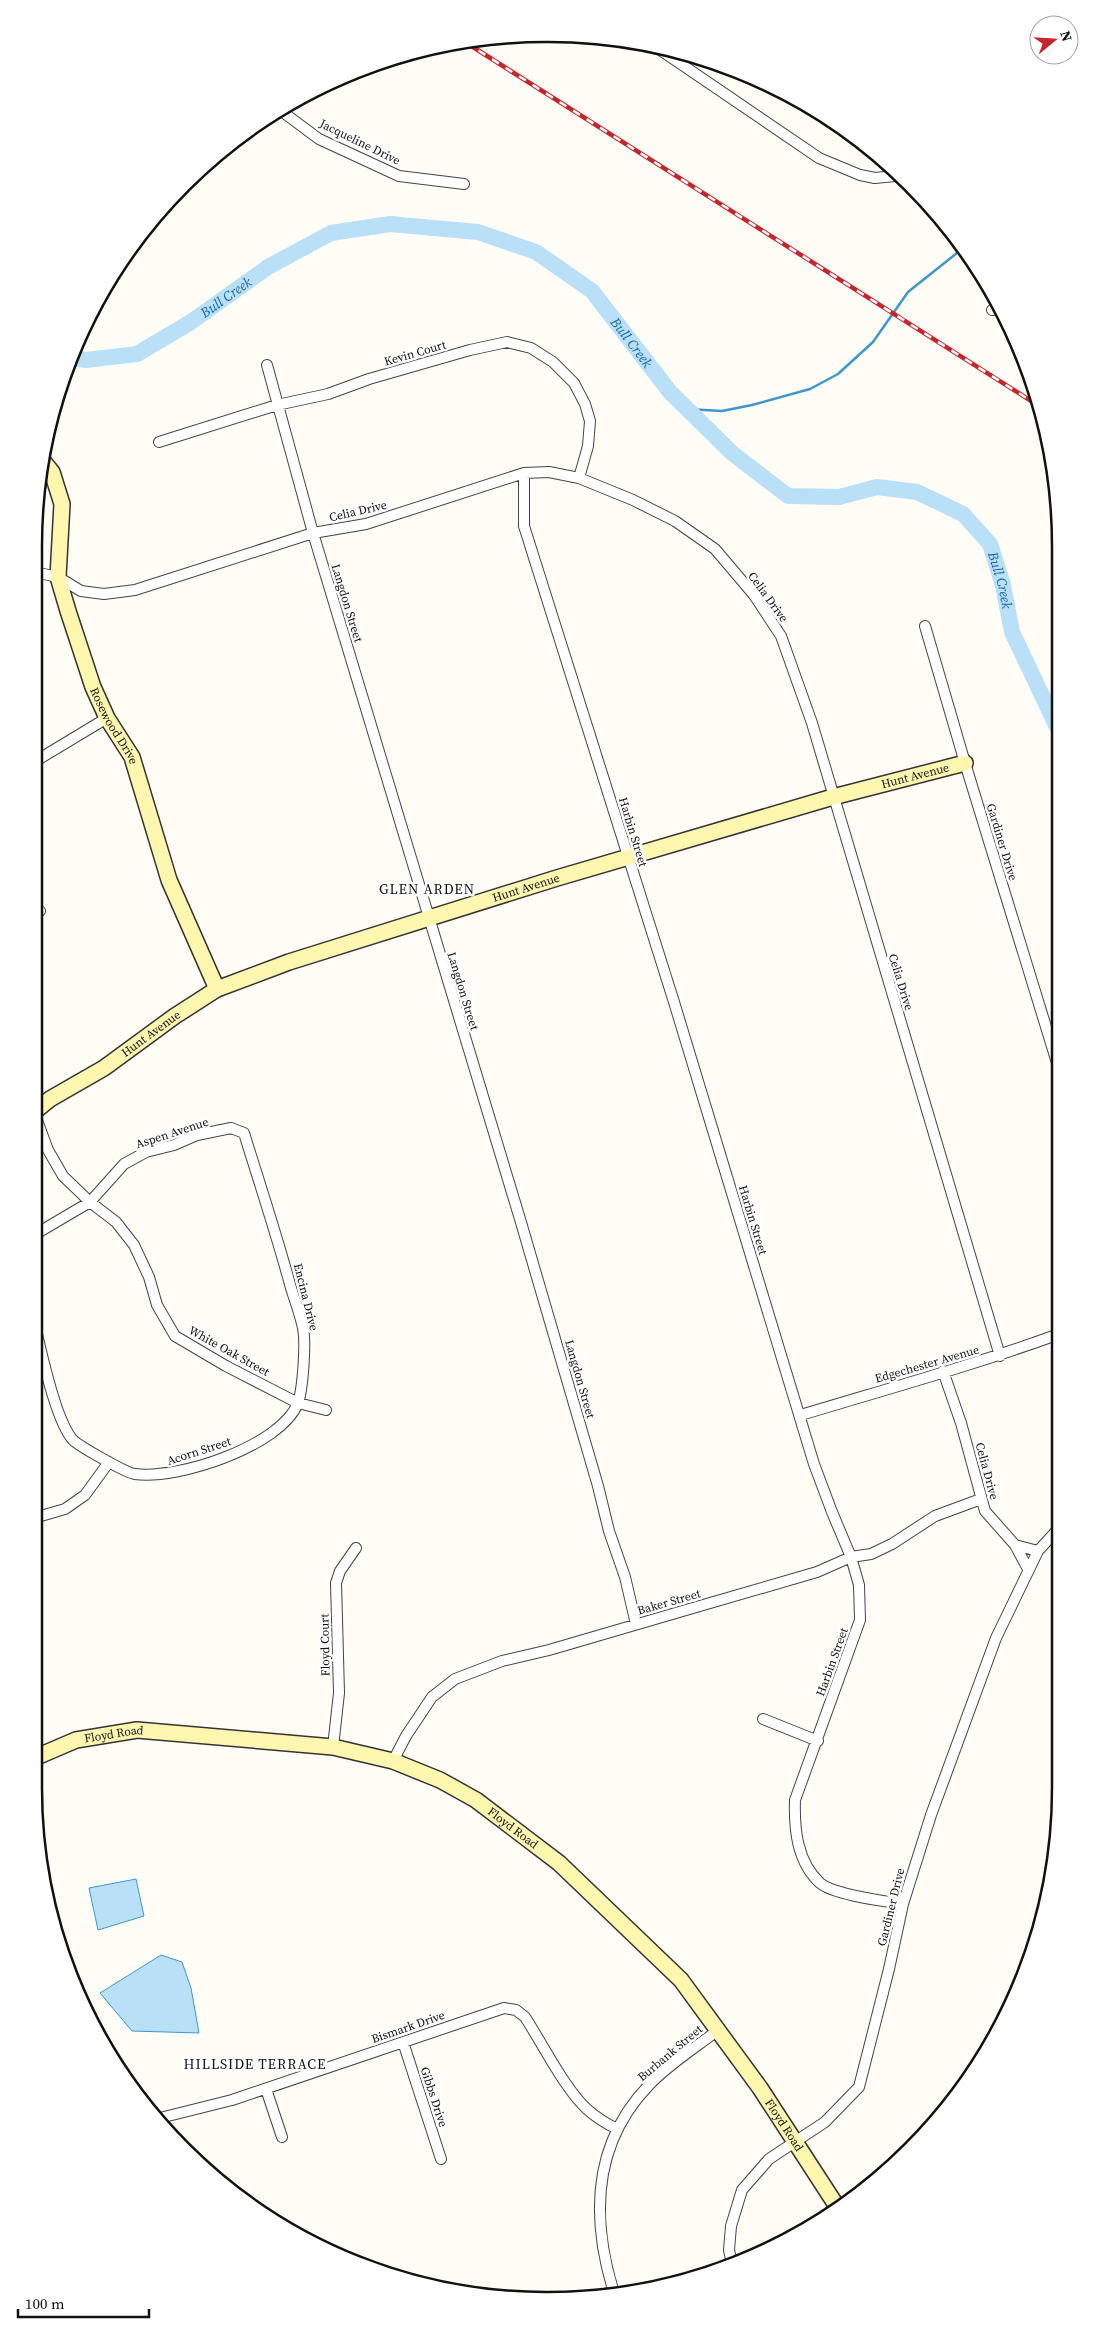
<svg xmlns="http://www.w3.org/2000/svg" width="1094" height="2334" font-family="'Source Serif 4',serif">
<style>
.water{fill:#b9e0f7;stroke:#3f96cf}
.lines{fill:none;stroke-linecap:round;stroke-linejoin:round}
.stream{stroke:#3f96cf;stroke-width:2.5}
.river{stroke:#b9e0f7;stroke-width:16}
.street-casing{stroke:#444;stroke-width:12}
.secondary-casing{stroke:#333;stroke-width:18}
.street{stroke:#fff;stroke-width:10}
.secondary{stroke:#fff6b0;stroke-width:15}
.rail-casing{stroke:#c4262e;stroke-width:4.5}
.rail{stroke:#fff;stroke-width:2.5;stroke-dasharray:8;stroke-linecap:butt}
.labels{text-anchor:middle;stroke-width:5;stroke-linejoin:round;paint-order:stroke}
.street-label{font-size:12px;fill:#111;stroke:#fff}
.water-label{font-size:14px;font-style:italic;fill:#1768a6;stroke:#fff}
.neighbourhood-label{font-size:14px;letter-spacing:1px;fill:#111;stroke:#fff}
.rim{fill:none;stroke:#111;stroke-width:2.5}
</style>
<rect width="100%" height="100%" fill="#fffdf5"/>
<!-- water -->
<path class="water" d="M136,1879l8,37 -46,14 -9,-42z
M161,1955l21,7 9,26 8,45 -67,-2 -32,-38z"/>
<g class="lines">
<!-- stream -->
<path class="stream" d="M687,409l35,2 30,-6 58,-16 28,-15 35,-32 35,-50 54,-43"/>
<!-- river -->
<path class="river" id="s1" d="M71,358l15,2 51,-6 54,-32 77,-55 63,-34 59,-9 88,8 58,20 56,39 78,101 62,61 56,43 51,1 38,-10 40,5 46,22 27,30 13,41 9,47 45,95"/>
<!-- street casing -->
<g class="street-casing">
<path id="street" d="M653,45l166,113 41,17 15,3 20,-2
M280,110l39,29 80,37 65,8
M992,310l5,-1
M267,365l46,168 207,686 78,267 11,45 16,46 11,47
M159,442l118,-37 51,-11 41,-15 101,-29 37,-8 24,6 22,14 21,21 11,21 5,17 -2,25 -9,32
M524,473v53l150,476 140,462 18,48 19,45 8,28 1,35 -65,180c-1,29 2,62 25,83 14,12 64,18 83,21
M34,572l24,5 23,14 23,3 31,-4 178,-57 53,-9 158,-51 25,-1 30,6 54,22 42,21 40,28 39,46 27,41 31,87 188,633
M925,626l40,137 93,303
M34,762l73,-44
M34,916l6,-5
M34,1112l14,38 15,26 27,26 26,20 18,23 15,32 8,28 18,31 51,30 72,37 28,7
M34,1322c7,27 21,98 39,118 6,6 53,33 62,34 43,6 146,-28 163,-71 5,-15 8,-60 5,-75 -3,-14 -8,-27 -12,-40 -14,-52 -31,-103 -47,-155l-13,-5 -34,7 -23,10 -28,7 -22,12 -34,38 -56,33
M943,1371l18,52 24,88 30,34 23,6
M801,1415c86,-26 173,-50 258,-81
M34,1518l31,-9 20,-14 24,-33
M1015,1545l13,24
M763,1719l55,22
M333,1747l6,-54 -3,-110 4,-12 16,-23
M393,1761l13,-25 26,-39 23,-18 47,-18 47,-11 137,-40 131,-38 34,-15 20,-3 21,-10 43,-28 46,-17
M403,2042l38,117
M266,2089l16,48
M156,2119l76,-19 272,-92 12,2 9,7c17,26 41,74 63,93 9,8 19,14 29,19
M732,2264l-3,-14 2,-24 11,-36 27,-31 56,-37 34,-35 30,-118 14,-65 28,-89 65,-177 42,-87 21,-23
M615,2296c-24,-75 -24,-151 34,-211 20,-21 46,-37 69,-55"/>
</g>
<!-- secondary casing -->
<g class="secondary-casing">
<g id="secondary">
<path id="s2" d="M42,460l10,12 10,32 -4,73 10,34 25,76 14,31 25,39 37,123 48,109"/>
<path id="s3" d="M34,1112l16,-13 54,-31 71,-52 42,-27 72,-27 268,-84 276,-81 132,-34"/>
<path id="s4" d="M34,1758l42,-18 61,-10 196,17 60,14 47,19 36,20 83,63 122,117 79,108 78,120"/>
</g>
</g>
<!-- street -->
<use href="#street" class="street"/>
<!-- secondary -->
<use href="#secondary" class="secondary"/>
<!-- rail casing -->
<g class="rail-casing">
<path id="rail" d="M465,42l571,362"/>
</g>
<!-- rail -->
<use href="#rail" class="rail"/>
</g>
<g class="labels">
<!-- street labels -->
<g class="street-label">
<text transform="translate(360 142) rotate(26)" y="4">Jacqueline Drive</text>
<text transform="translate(415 353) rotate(-16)" y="4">Kevin Court</text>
<text transform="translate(358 511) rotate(-13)" y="4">Celia Drive</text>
<text transform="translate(768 597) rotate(54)" y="4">Celia Drive</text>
<text transform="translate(347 603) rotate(73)" y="4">Langdon Street</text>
<text dy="4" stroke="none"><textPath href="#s2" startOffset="282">Rosewood Drive</textPath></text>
<text dy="4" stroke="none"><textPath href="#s3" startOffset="951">Hunt Avenue</textPath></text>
<text transform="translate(633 832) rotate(73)" y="4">Harbin Street</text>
<text transform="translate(1002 842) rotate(73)" y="4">Gardiner Drive</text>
<text dy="4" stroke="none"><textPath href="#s3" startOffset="546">Hunt Avenue</textPath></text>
<text transform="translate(901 982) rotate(73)" y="4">Celia Drive</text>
<text transform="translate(463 991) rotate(73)" y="4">Langdon Street</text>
<text dy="4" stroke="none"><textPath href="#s3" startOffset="141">Hunt Avenue</textPath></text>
<text transform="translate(172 1133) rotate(-18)" y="4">Aspen Avenue</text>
<text transform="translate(753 1220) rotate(73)" y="4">Harbin Street</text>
<text transform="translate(306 1297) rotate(76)" y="4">Encina Drive</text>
<text transform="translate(229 1351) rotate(29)" y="4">White Oak Street</text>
<text transform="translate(927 1364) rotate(-16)" y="4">Edgechester Avenue</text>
<text transform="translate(580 1379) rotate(74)" y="4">Langdon Street</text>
<text transform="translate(199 1451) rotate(-18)" y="4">Acorn Street</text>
<text transform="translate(987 1471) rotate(75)" y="4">Celia Drive</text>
<text transform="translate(669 1602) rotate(-16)" y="4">Baker Street</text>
<text transform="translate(325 1645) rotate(-91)" y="4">Floyd Court</text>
<text transform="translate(832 1662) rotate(-70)" y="4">Harbin Street</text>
<text dy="4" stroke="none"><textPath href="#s4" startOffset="84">Floyd Road</textPath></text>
<text dy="4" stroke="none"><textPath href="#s4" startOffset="504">Floyd Road</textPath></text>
<text transform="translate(891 1907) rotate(-76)" y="4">Gardiner Drive</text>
<text transform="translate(408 2027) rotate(-19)" y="4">Bismark Drive</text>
<text transform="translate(670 2053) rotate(-40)" y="4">Burbank Street</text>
<text transform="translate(434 2097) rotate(72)" y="4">Gibbs Drive</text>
<text dy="4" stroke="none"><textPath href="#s4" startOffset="909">Floyd Road</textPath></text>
</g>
<!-- water labels -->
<g class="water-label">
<text dy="5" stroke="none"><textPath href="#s1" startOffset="172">Bull Creek</textPath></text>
<text dy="5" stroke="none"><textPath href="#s1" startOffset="638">Bull Creek</textPath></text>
<text dy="5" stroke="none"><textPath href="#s1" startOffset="1118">Bull Creek</textPath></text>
</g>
<!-- neighbourhood labels -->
<g class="neighbourhood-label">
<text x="427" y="894">GLEN ARDEN</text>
<text x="255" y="2069">HILLSIDE TERRACE</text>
</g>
</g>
<!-- crop -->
<path d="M0 0H1094V2334H0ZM546 42H548A504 504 0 0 1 1052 546V1788A504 504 0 0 1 548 2292H546A504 504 0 0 1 42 1788V546A504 504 0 0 1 546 42Z" fill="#fff" fill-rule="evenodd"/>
<path class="rim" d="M546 42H548A504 504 0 0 1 1052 546V1788A504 504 0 0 1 548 2292H546A504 504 0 0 1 42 1788V546A504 504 0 0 1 546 42Z"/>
<!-- north arrow -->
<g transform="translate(1054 40) rotate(72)"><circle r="24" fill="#ffffff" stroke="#a0a0a0"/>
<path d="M0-4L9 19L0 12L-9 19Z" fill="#c4262e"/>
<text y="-8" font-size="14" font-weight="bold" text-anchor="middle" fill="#111111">N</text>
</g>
<!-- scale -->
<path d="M18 2309v8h131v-8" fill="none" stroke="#111111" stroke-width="2.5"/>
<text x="25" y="2309" font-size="15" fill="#111111" stroke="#ffffff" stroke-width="4" paint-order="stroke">100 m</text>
</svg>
